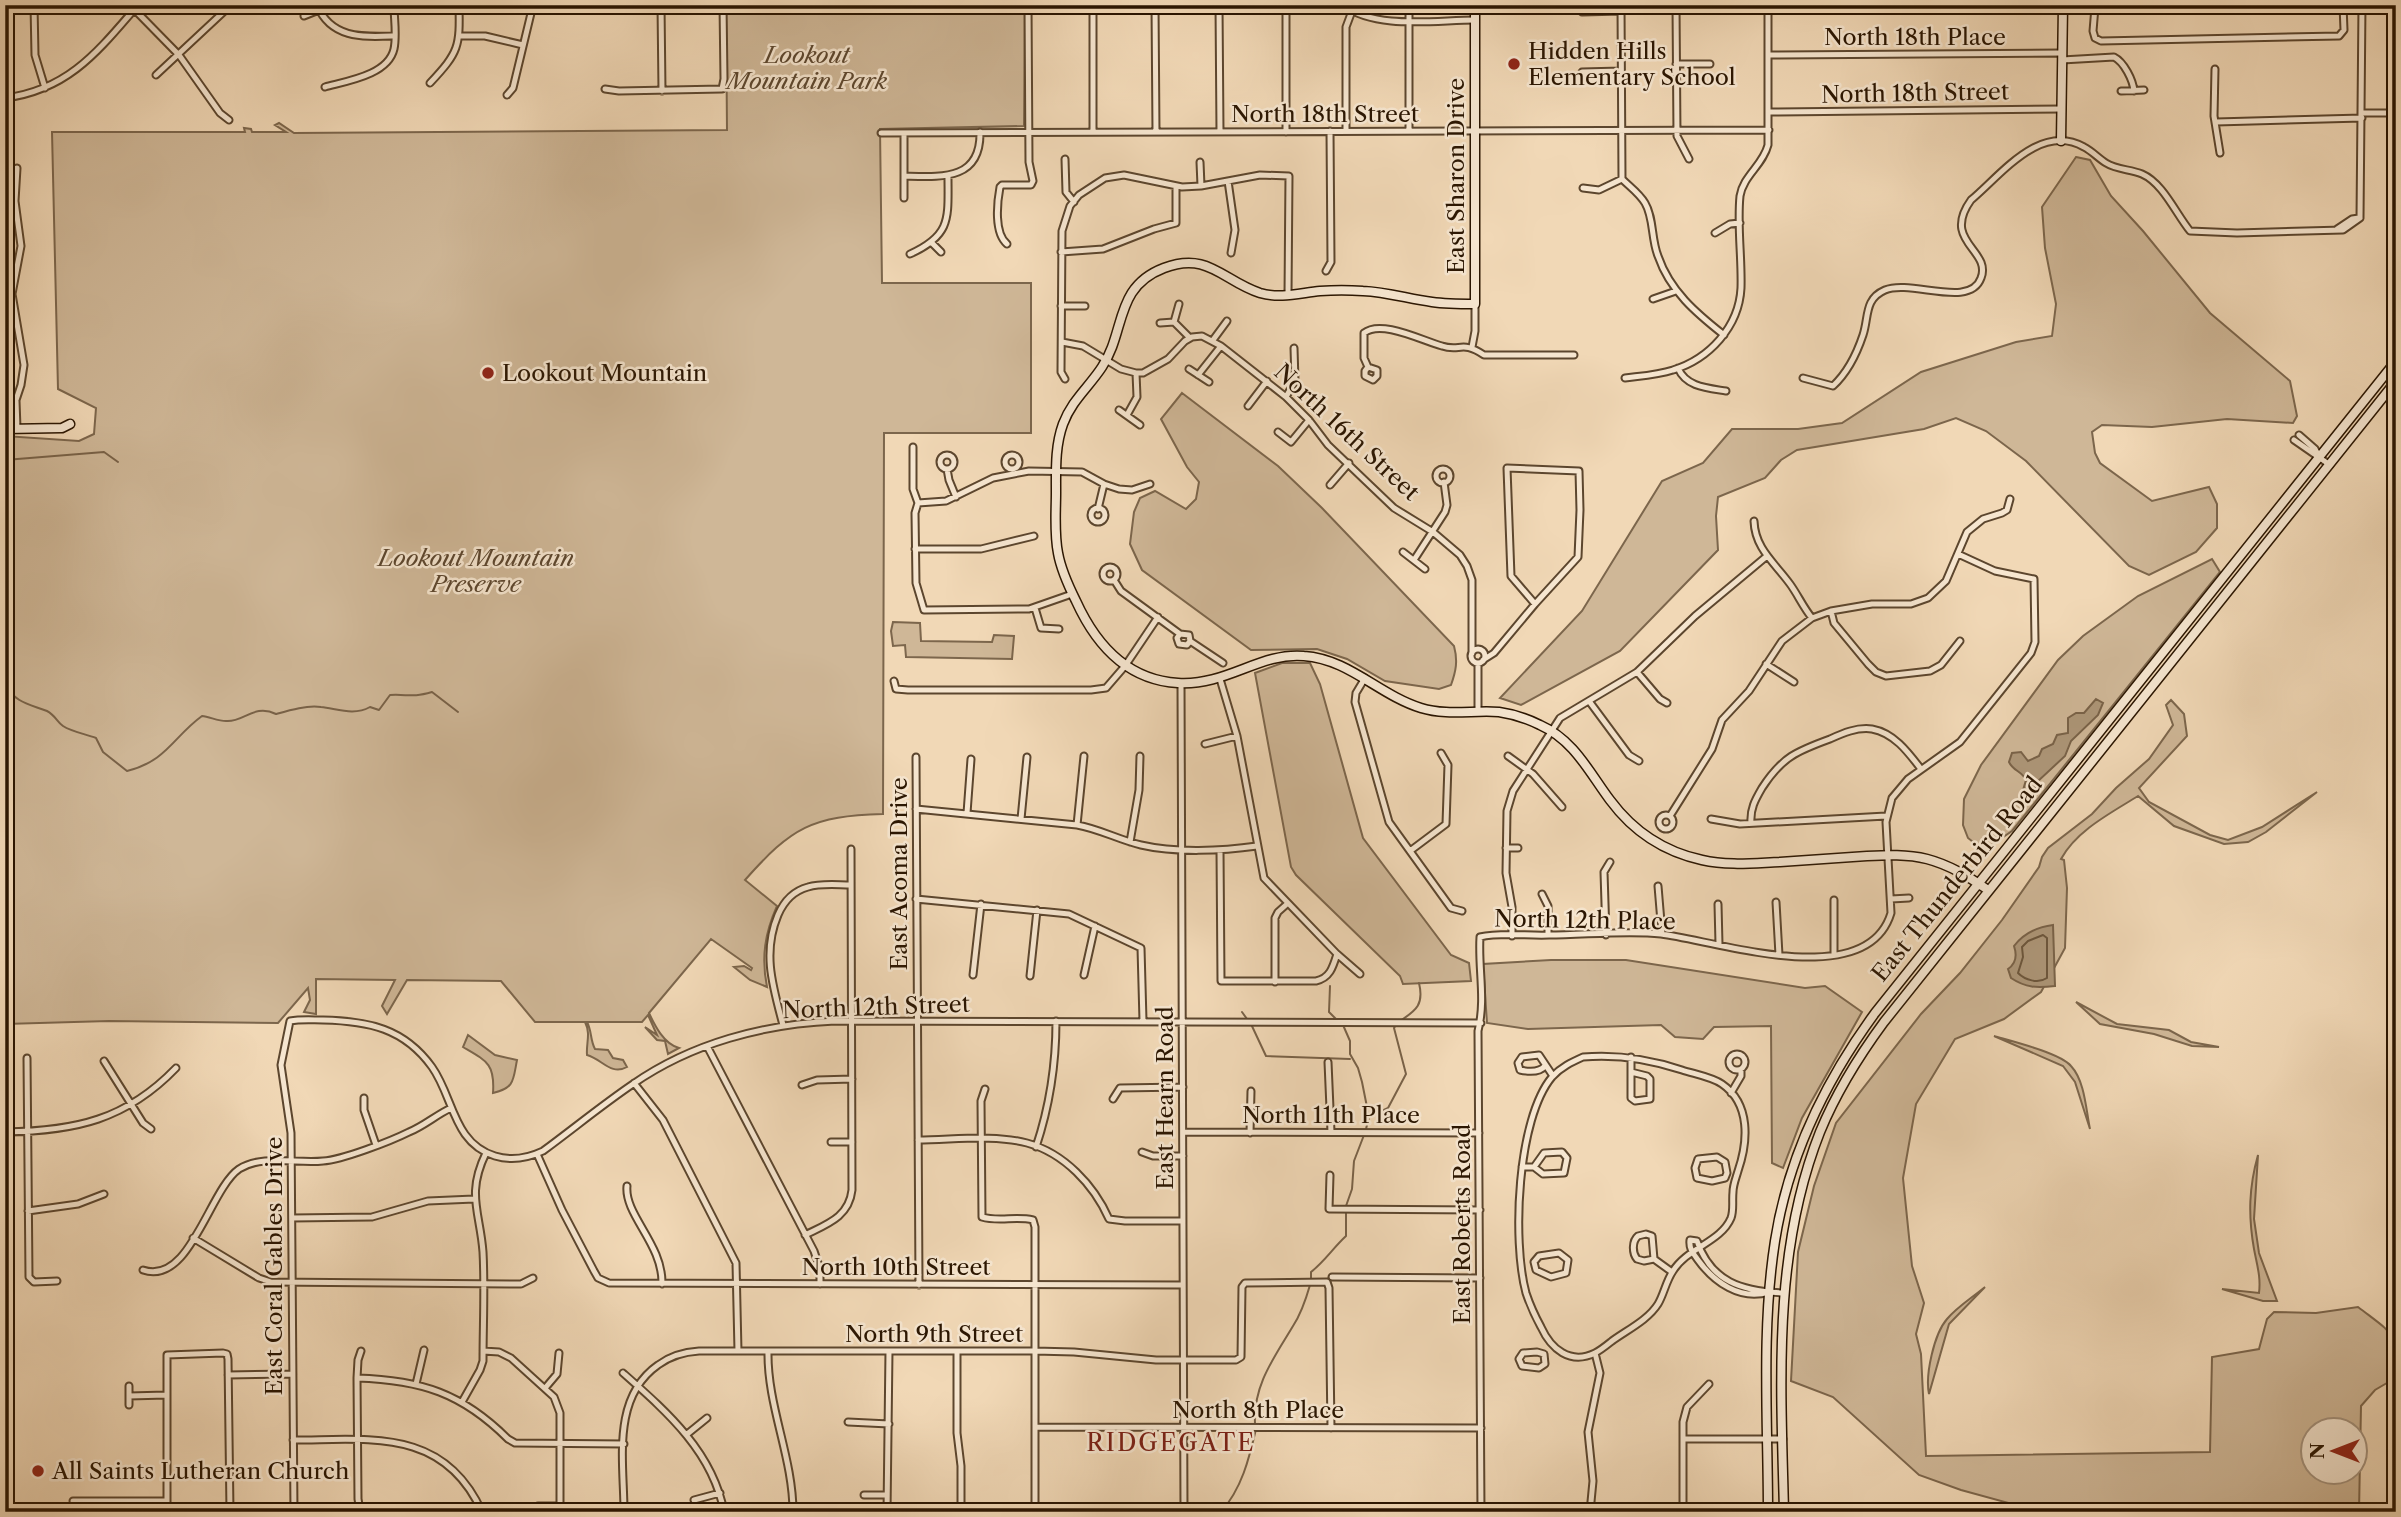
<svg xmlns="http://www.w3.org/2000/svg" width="2401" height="1517" font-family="'Libre Caslon Text',serif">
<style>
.green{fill:#cfb797;stroke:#7c664c;stroke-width:2;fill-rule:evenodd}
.water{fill:#ad9678;stroke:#796248;stroke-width:2}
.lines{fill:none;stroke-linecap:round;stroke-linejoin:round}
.shore{stroke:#6c563c;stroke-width:2}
.stream{stroke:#796248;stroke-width:2}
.street-casing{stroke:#5c462e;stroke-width:9}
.secondary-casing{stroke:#2a1501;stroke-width:11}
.street{stroke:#f6e6d0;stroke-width:5}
.secondary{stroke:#f6e6d0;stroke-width:8}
.poi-dot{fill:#8f2418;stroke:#f6e6d0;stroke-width:2.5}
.labels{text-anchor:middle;stroke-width:5;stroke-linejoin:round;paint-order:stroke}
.street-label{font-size:23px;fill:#2a1501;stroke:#f6e6d0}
.poi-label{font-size:23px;fill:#2a1501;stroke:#f6e6d0;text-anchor:start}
.park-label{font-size:23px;font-style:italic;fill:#5c462e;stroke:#f6e6d0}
.neighbourhood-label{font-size:24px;letter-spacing:2px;fill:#7a1f14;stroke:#f6e6d0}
</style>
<rect width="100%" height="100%" fill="#f1d8b6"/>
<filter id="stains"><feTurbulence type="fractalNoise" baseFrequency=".00286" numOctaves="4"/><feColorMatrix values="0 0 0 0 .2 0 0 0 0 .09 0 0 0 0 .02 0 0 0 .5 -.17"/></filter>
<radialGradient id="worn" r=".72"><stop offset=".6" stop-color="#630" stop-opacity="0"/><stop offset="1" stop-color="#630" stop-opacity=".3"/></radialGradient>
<!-- green -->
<path class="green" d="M726,5h299l-1,121 -144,3 2,154h149v150h-147l-1,381c-71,2 -91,13 -138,66l32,26c-12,27 -16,51 -10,81l-17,-7 -16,-13 10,-1 7,4 1,-2 -41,-29 -62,74c6,13 15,31 30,35l-11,6 -3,-13 -8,-1 -12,-13 12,8 -9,-20 -6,7h-55c5,9 3,18 8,27l13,1 5,8 10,2 4,7c-16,9 -25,-8 -40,-12 -1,-12 4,-21 -2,-33h-50l-34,-41 -94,-1 -20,34 -5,-8 13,-26 -79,-1v35l-12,-2 6,-12 -2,-12 -30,35 -169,-2 -104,3v-588l74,5 15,-7 2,-26 -38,-19 -6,-257h193l-1,-4 7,1 1,3h34l-11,-7 4,-2 15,10 433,-3z
M2076,157l14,3 21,36 32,35 67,82 80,68 7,35 -4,7 -66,-4 -75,8 -50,-2 -10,7 3,21 5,10 52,38 57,-14 8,17v24l-21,24 -47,23 -20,-9 -103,-105 -40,-30 -30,-13 -32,11 -127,21 -16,10 -16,18 -47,19 -2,19 2,34 -98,101 -99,54 -21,-7 82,-87 80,-130 41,-18 29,-34h66l44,-6 79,-51 95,-30 36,-6 4,-32 -11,-56 -3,-41z
M1182,393l96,73 44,42 132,138c4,15 2,25 -3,39l-12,4 -54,-8 -38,-22 -30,-10 -66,1 -109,-80 -12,-26 4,-32 6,-14 15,-7 31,18 10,-10 3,-17 -12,-15 -26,-48z
M2212,559l8,13 -208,259 -22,15h-12l-10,-8 -5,-13 1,-26 17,-34 77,-105 25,-24 55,-40z
M893,622l27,1 1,18 71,1 2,-7 20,1 -2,23 -106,-2 -1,-12 -12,1 -2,-15z
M1282,663h28l10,21 43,154 88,117 18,8 2,18 -68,3 -3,-8 -104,-101 -5,-8 -36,-194z
M2171,700l13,14 3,22 -48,52 10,14 61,33 18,5 34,-13 55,-35 -51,40 -18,10 -24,2 -50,-18 -36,-30c-27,17 -61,34 -77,63l3,1 3,28 -2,60 -24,44 -37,27 -49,20 -39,65 -13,74 9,88 12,37 -8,31 5,20 5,102 284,-4 2,-95 47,-8 8,-30 7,-7 42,1 42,-6c39,30 39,24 34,73l-17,10 -14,16 -2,106h-318l-80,-22 -42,-15 -86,-78 -42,-16 7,-129 16,-66 22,-63 85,-109 39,-41 42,-53 37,-53 3,-10 6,-9 44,-34 24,-26 33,-29 24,-34 -7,-20zM2314,1430h42v42h-42z
M1551,960h75l179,28 20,-2 37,26 -60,106 -19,50 -11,-5 -1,-137 -57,1 -11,12 -28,-2 -14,-12 -133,4 -41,-6 -4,-59z
M2076,1002l41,22 52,6 22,12 28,5 -27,-1 -38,-12 -54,-10z
M468,1035l27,20 22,5c-4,20 -2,28 -24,33 2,-29 -6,-32 -30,-46z
M1994,1036c17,5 66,17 77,30 14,15 15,44 19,63l-15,-47 -12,-16z
M2258,1155l-4,64 5,34 18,48h-14l-41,-12 37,4c2,-16 -2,-28 -5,-44 -6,-34 -5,-62 4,-94z
M1985,1287l-36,37 -20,70c-4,-19 5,-60 18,-75 10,-12 26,-22 38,-32z"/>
<!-- water -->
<path class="water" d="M2096,699l7,4 -5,12 -27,26 -6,15 -28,26 -5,14 -7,9 -6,-1 7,-24c-4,-9 -13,-9 -17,-18l3,-9 9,-1 7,9 11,-5 3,-7 11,-5 4,-9 11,-2v-15l8,-5h8z
M2053,925l2,61c-18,2 -29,2 -44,-8l-3,-9c9,-6 9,-14 6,-23 10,-13 23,-19 39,-21z"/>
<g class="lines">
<!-- shore -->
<path class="shore" d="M2043,935l4,3v40c-9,6 -22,2 -29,-5l5,-16 -1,-10 6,-6z"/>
<!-- stream -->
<path class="stream" d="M5,172l9,2
M5,460l99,-8 14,10
M5,684c10,19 24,20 42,27 8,4 10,11 16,15 9,6 23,8 33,12l7,14 24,19c40,-10 46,-34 75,-55 8,1 16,5 24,5 17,2 28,-18 50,-7 14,-4 31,-9 45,-7 17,2 33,9 49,0l9,3 11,-15c19,-1 21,3 42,-3l26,20
M1330,986l-1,26 8,8
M1242,1012l5,7
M1400,1021c17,-11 24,-17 19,-38
M1251,1024l15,32 84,3
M1343,1025l7,16v13l8,14 4,14 7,35
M1366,1129l3,-12 19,-9 18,-34 -12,-46 2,-3
M1346,1206l6,-17 2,-28 10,-26
M1311,1279v-7c14,-11 22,-24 35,-36v-24
M1255,1424c-2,-39 19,-66 38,-98 8,-12 13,-27 17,-41
M1221,1512c21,-24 28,-53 35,-83"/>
<!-- street casing -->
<g class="street-casing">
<path id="street" d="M34,5l1,50 10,33
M130,5l49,50 41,58 9,7
M317,5c14,34 46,32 77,31
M610,5h34
M661,5l1,86
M1093,5v126
M1155,5l1,127
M1219,5l1,127
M1343,5c33,25 92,15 132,15
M1621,5l1,174
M1676,5l1,131 12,23
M2093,5h64
M2095,7l-2,24 2,7 6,3 238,-5 5,-6 -1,-25
M1582,12l39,-1
M304,16l15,-6
M459,36h26l38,9
M1768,55l294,-2
M2062,60l52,-3c10,5 19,23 20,34
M1676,64h34
M2215,69l-1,47 6,37
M1582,72l39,-1
M156,75l75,-70
M430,83c29,-31 30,-36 29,-78
M325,87c22,-6 63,-12 69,-38 3,-14 0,-30 0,-44
M605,89l14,2 103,-2 2,-10 -1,-74
M2121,91l23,-1
M507,95l6,-7 20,-83
M5,98c64,-8 94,-48 133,-93
M1768,112l294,-3
M2362,113h34
M2216,122l146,-4
M1346,130v-103l6,-16
M1409,130v-125
M1286,132v-127
M881,133l888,-3
M904,133v65
M1065,159l1,33 8,10
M1200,162l1,24
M904,176c37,1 77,5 76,-44
M1622,179c8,8 17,14 23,24 9,15 6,36 13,53 12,35 38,57 66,79
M1228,181l7,49 -4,23
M1583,188l16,2 23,-11
M2360,218l2,-213
M2337,229l15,-10 7,-1
M1715,233l15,-9 10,-1
M932,243l9,9
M1007,244c-13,-11 -10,-41 -7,-57l2,-2h29l2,-4 -4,-19 -1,-157
M1061,252l42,-3 51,-20 22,-6v-36
M910,254c42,-19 38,-36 38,-78
M1326,271l5,-9 -1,-131
M1653,299l23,-8
M1061,306h24
M1174,322l5,-18
M1160,323l14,-1 16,16
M1213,340l14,-19
M1062,342l21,4 38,23 15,4h7l25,-14 17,-18 7,-4 10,-1 19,10 65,51 23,23 19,25 66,63 39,24 27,23 7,11 5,14v73
M1472,347l3,-16v-27
M1368,367l-3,4v5l8,4 4,-4v-6l-9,-3 -4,-9v-25c17,-14 59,8 78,13 18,6 20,-6 42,9h90
M1678,368c8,19 29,20 48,23
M1189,369l20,13
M1198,375l23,-29
M1625,378c16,-2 33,-3 48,-8 36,-11 66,-43 68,-82 1,-30 -4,-62 -1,-92 3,-20 23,-31 28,-51v-140
M1803,378l30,8c14,-13 24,-33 30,-51 6,-18 1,-36 22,-45 26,-11 85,19 96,-12 11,-28 -40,-36 -10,-78 30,-25 69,-78 113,-53 8,4 14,11 22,16 11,7 24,6 36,11 21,9 34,40 48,57l47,2 106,-3 17,-12
M1065,379l-4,-7 1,-141 8,-25 9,-11 26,-17 19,-3 58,12 19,-1 59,-11 29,1 -1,119
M1286,397l9,-16 -1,-33
M16,401l1,27
M1248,406l19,-25
M1119,410l21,15
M1127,415l10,-18 -1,-24
M11,428v-13l10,-30 3,-20 -12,-71 9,-48 -6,-45 2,-33
M1278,432l13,10 18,-22
M2299,435l16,14 5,9
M2294,440l36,25
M913,447v42l5,14
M1005 462a7 7 0 1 1 14 0a7 7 0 1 1-14 0Z
M940 462a7 7 0 1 1 14 0a7 7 0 1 1-14 0Z
M947,469l2,11 7,17
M1436 476a7 7 0 1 1 14 0a7 7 0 1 1-14 0Z
M1330,485l19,-22
M918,503l-3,10 1,70 8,27 105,-1 43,-15
M918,503l28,-2 47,-23 36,-7 53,1 22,12 15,5 13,1 18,-6
M1091 515a7 7 0 1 1 14 0a7 7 0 1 1-14 0Z
M1098,509l6,-25
M1754,521c1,28 21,42 36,63 8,11 13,23 22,34
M915,549h66l53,-13
M1403,552l22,17
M1414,560l31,-48 2,-7 -3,-23
M1103 574a7 7 0 1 1 14 0a7 7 0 1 1-14 0Z
M1114,580l7,11 59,43 9,1 1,6 -3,4 -8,-1 -2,-6 3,-4
M1035,608l6,20 18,1
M1831,611l3,12 34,41 8,8 10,4 44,-5 11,-6 19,-24
M1190,641l33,22
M1471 656a7 7 0 1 1 14 0a7 7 0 1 1-14 0Z
M1483,660l11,-7 41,-49 43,-47 2,-47 -1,-39 -72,-3 4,108 24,28
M1478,663v49
M1766,664l28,18
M1637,672l23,27 7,4
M1365,678l-9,15 -1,9 34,120 62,86 11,3
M1220,679l17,57 27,142 73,76 23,20
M894,681l2,8 12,1h183l15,-2 19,-22 33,-49
M1181,683l3,829
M1589,701l40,54 10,6
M1205,744l32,-8
M1508,756l25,18 29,33
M916,757l3,528
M916,809l161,16c23,4 42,15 64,20 34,8 81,6 116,1
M967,813l4,-54
M1659 822a7 7 0 1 1 14 0a7 7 0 1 1-14 0Z
M1670,816l42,-67 10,-29 27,-29 33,-50 30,-23 19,-7 41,-7h39l17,-6 18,-17 21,-49 16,-13 19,-6 5,-3 3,-11
M1021,819l6,-62
M1711,819l29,5 146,-8
M1751,823c-1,-14 4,-23 11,-35 20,-31 35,-37 68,-49 13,-6 27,-12 42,-10 22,4 36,23 49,40
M1077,825l7,-69
M1130,842l9,-52 1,-34
M1506,848h12
M1220,850l1,131h95c14,-3 17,-14 21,-27
M1410,851l36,-27 2,-59 -7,-12
M1658,886l4,48
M1542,894l6,12v29
M916,899l153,15 72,34 2,73
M1891,899l18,-1
M1834,900v55
M1776,902l3,53
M1718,904l1,40
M1606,935l-2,-63 6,-10
M1512,936v-29l-6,-34 1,-62 6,-20 47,-73 77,-46 58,-56 72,-60
M973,975l8,-71
M1084,975l11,-49
M1030,976l7,-66
M1275,982v-64l3,-6 9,-8
M783,1025c-10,-38 -21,-72 -5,-110 6,-14 15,-24 30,-28 13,-4 29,-2 43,-2
M707,1046l107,205 6,18v15
M1729 1062a8 8 0 1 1 16 0a8 8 0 1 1-16 0Z
M1583,1057c35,-3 66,2 99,13 12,4 30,7 40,14 29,20 26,58 16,87 -2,7 -5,14 -5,21 -1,9 1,18 -2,26 -10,24 -44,30 -58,53 -7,10 -9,23 -15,33 -10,16 -31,26 -46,37 -5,4 -11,9 -17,12 -25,12 -44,-4 -54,-26 -6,-11 -11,-22 -15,-34 -14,-52 -9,-174 26,-216 9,-10 20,-15 31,-20z
M27,1058l2,219 5,5 23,-1
M104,1061l39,62 8,6
M1328,1062l3,70
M1545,1066c-6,7 -16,6 -25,4l-2,-7 4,-6 17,-2 14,21
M1631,1072l16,4 3,3v20l-15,2 -4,-3v-41
M634,1083l29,37 73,143 2,88
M802,1085l15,-5 35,-1
M985,1089l-4,12 1,116c16,5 34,-1 51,3l2,7v285
M1731,1093l10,-17v-7
M364,1098v12l12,35
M1113,1099l7,-11 63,-1
M5,1132c70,-1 121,-12 171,-64
M1183,1132l296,1
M1250,1133l1,-42
M918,1140c35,0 75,-6 109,3 37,10 67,42 82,76l16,2h58
M831,1142h21
M1036,1147c14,-42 20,-82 20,-126
M1142,1152l11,4h30
M537,1154l25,56 32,61 4,7 11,5 574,2
M1717,1157l8,5 2,11 -2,5 -13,3 -15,-3 -2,-10 3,-9z
M1522,1167h12l9,7 21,-1 3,-15 -5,-6 -18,1 -10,14
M1330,1175l-1,34 151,1
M627,1186c-3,29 36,58 35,98
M28,1211l50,-7 26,-10
M292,1218l80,-1 56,-16 46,-2
M805,1235c22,-11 44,-18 47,-45l-1,-341
M193,1238l66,40 12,4 250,2 12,-6
M1559,1253l9,7 -2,13 -15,4 -15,-7 -2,-8 5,-6z
M1654,1259l-2,-23 -6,-2 -8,2c-6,5 -6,17 -1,23l7,2 10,-2 18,13
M143,1270c47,16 66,-80 96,-101 23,-15 58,-5 84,-8 19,-1 68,-20 86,-29 15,-6 27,-17 42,-24
M1332,1277l148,1
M1769,1292c-29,9 -55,-10 -71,-32 -5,-7 -9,-11 -8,-20l7,1c14,41 45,50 86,52
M361,1351l-3,9 -1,18 1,121 1,6c10,5 23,2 36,7
M483,1351l16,1 12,6 43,39 6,16v99
M768,1351c-1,55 25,106 25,161
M957,1352v81l4,33v46
M1537,1352l7,2 1,10 -6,4 -17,-2 -3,-7 4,-6z
M623,1373c44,39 90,79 101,139
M228,1375l65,-1
M357,1378c64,2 105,15 151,61l7,4 109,1
M416,1384l8,-34
M129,1386v19
M546,1387l11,-13 2,-21
M129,1396l37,-1
M462,1402l18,-32 3,-9c0,-36 2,-73 0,-109 -3,-40 -17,-58 3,-99
M848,1422l41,2
M1035,1427l446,1
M686,1435l21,-17
M1683,1439h100
M293,1440c76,0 151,-13 189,72
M864,1495h23
M694,1500l26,-7
M73,1501h94
M538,1506h22
M1401,1510v2
M1427,1511v1
M167,1512v-157l56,-2 4,1 1,5 2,153
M294,1512l-3,-379 -10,-68 9,-44c11,-2 22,-1 33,-1 45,1 81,8 109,47 22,31 21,76 63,89 16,5 33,2 48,-5 30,-22 59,-46 90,-67 59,-41 131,-60 202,-63l646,2
M624,1512c0,-50 -13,-114 34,-147 12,-9 25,-13 41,-14h336l39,1 82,8h80l5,-3 1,-70 3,-4 82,-1 2,6 2,140
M887,1512l2,-161
M1481,1512l-3,-481c8,-32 0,-62 2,-94 21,-5 47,-1 69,-2 35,0 78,-5 112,-1 56,7 206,59 230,-21l-5,-91 6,-24 16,-19 52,-37 71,-89 4,-11 -1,-63 -39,-8 -37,-17
M1590,1512l3,-31 -5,-49 12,-59 -5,-20
M1683,1512v-90l4,-15 22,-23"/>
</g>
<!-- secondary casing -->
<g class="secondary-casing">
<path id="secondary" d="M1475,5v299c-14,0 -29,0 -43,-2 -23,-3 -45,-10 -69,-11 -14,-1 -29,-1 -43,0 -20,2 -40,8 -60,2 -37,-12 -52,-42 -96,-25 -50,19 -38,63 -62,99 -13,20 -30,33 -39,57 -8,22 -7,45 -7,68 0,20 -2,41 2,61 3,17 10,32 18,48 20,44 51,79 102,82 49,3 82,-31 126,-27 45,3 75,39 117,52 26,8 52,2 78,4 14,2 29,7 41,13 34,15 49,47 70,75 23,31 55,52 92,60 26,6 52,3 78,2 29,-2 58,-4 87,-6 20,-1 40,-2 60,3 23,6 42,18 61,31
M2061,141l2,-136
M5,429l57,-1 8,-4
M1768,1512c0,-90 -7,-182 7,-271 13,-83 51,-161 100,-228l521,-652
M1784,1512c-3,-128 -12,-259 36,-380 16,-39 39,-76 64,-110l512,-641"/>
</g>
<!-- street -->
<use href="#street" class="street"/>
<!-- secondary -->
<use href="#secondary" class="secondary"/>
</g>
<!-- markers -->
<g class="poi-dot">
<circle cx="1514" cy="64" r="7"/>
<circle cx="488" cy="373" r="7"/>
<circle cx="38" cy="1471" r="7"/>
</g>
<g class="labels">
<!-- street labels -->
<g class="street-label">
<text x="1915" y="45">North 18th Place</text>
<text transform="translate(1915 93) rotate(-1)" y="8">North 18th Street</text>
<text x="1325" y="122">North 18th Street</text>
<text transform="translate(1456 176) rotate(-90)" y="8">East Sharon Drive</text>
<text transform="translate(1347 432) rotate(43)" y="8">North 16th Street</text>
<text transform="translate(899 874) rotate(-90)" y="8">East Acoma Drive</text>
<text transform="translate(1957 879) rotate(-51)" y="8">East Thunderbird Road</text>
<text transform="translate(1585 920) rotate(1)" y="8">North 12th Place</text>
<text transform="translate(876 1007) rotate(-2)" y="8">North 12th Street</text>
<text transform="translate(1165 1098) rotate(-90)" y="8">East Hearn Road</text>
<text x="1331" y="1123">North 11th Place</text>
<text transform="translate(1462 1224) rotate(-90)" y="8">East Roberts Road</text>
<text transform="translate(274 1266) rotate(-90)" y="8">East Coral Gables Drive</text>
<text x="896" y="1275">North 10th Street</text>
<text x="934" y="1342">North 9th Street</text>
<text x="1258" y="1418">North 8th Place</text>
</g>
<!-- poi labels -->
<g class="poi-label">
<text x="1528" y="59">Hidden Hills<tspan x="1528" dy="26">Elementary School</tspan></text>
<text x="502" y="381">Lookout Mountain</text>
<text x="52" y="1479">All Saints Lutheran Church</text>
</g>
<!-- park labels -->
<g class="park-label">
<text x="807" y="63">Lookout<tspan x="807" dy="26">Mountain Park</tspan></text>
<text x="476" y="566">Lookout Mountain<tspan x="476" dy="26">Preserve</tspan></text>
</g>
<!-- neighbourhood labels -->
<g class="neighbourhood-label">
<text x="1171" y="1451">RIDGEGATE</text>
</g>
</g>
<!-- margin -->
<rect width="2401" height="1517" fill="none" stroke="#f1d8b6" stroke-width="28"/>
<rect x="7" y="7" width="2387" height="1503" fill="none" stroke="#2a1501" stroke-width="3.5"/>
<rect x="14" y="14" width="2373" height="1489" fill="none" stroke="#2a1501" stroke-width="2"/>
<!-- north arrow -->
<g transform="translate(2334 1451) rotate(270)"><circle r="33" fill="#f6e6d0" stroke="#a4927d" stroke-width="2"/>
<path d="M0-5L12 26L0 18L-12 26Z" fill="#8f2418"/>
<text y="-10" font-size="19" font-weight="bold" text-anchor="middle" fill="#2a1501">N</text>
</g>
<rect width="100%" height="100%" filter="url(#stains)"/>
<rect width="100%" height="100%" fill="url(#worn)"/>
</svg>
